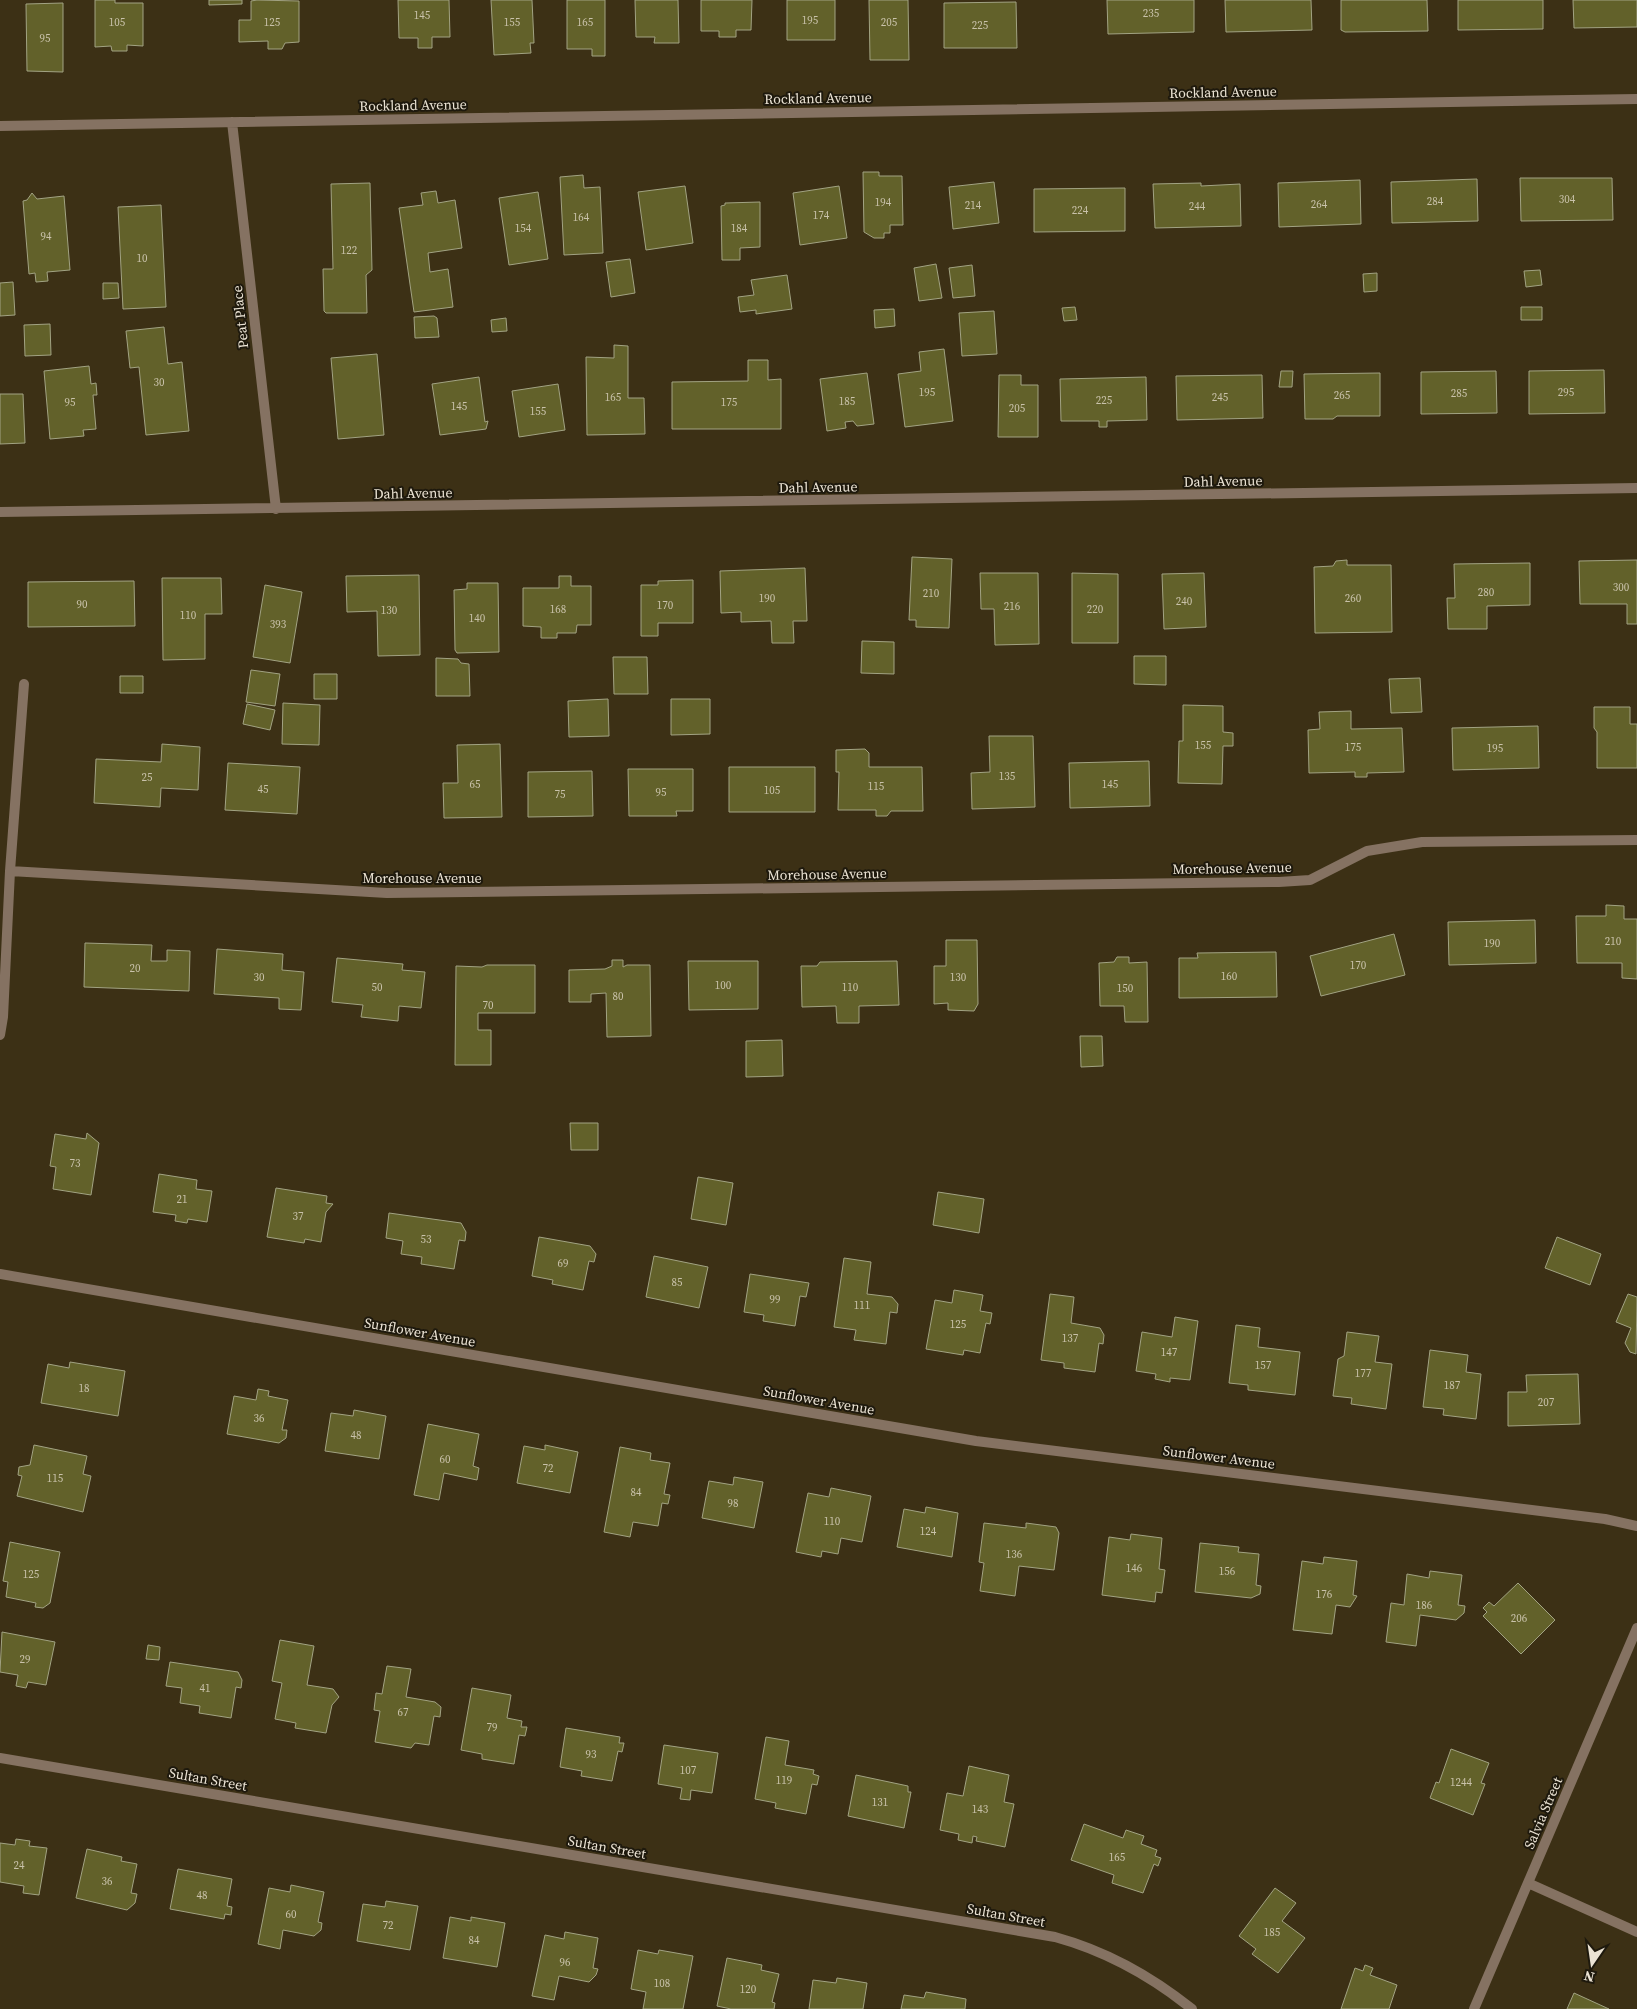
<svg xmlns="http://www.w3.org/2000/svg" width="1637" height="2009" font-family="'Source Serif 4',serif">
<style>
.building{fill:#62612a;stroke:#a2a383}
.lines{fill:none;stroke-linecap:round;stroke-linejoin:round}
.minor{stroke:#857262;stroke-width:10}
.labels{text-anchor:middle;stroke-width:4;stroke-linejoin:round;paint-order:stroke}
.number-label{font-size:11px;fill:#c9c2aa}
.street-label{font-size:14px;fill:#ebe3d4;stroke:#1e190d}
</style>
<rect width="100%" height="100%" fill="#3c3015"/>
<!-- building -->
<path class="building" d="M95,0h20v3h28v43l-16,-1v6h-15l-1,-5 -16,1z
M209,0h33v4l-33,1z
M257,0l42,1v41l-14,1 -3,6h-14v-8l-29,1v-22h12v-19z
M398,0h51l1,37h-18v11h-14v-10h-19z
M491,0h41l2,43h-4l1,10 -37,2z
M567,0h38v56h-13v-7h-25z
M635,0h43l1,43h-25l1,-6h-19z
M701,0h51l-1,30h-15v7h-17v-6h-18z
M787,0h48v40h-48z
M869,0h39l1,60h-39z
M1107,0h87v32l-86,2z
M1225,0h86l1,30 -86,2z
M1341,0h86l1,31 -83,1 -4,-2z
M1458,0h85v29l-85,1z
M1573,0h64v27l-63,1z
M1016,2l1,46h-73v-45z
M63,3v69l-36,-1 -1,-67z
M863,172h16v4h23l1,49h-13v8h-6v5h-10l-10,-6z
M583,175l1,13 16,-1 3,66 -39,2 -4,-78z
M1520,178h92l1,42 -92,1z
M1477,179l1,42 -86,2 -1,-41z
M1360,180l1,44 -82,3 -1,-44z
M994,182l5,41 -46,6 -4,-42z
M370,183l2,87 -6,5 1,38h-41l-2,-2 -1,-42h10l-2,-85z
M1201,183v3l39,-2 1,42 -86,2 -2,-44z
M685,186l8,57 -47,7 -8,-58z
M839,186l8,52 -47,7 -7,-52z
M1125,188v43l-91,1v-43z
M436,191l2,12 17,-3 7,48 -34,5 2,19 18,-3 5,38 -39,5 -15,-104 24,-3 -2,-12z
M538,192l10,67 -39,6 -10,-67z
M32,193l5,6 27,-3 6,74 -23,2 1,9 -12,1 -1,-9 -6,1 -6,-73 4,-1z
M760,202v45l-20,1v12h-18l-1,-54 4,-1v-2z
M161,205l5,102 -43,2 -5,-102z
M630,259l5,34 -24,4 -5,-35z
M936,264l6,34 -23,3 -5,-33z
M972,265l3,31 -22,2 -4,-30z
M1540,270l2,15 -16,2 -2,-16z
M1377,273v18l-13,1 -1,-18z
M787,275l5,34 -36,5v-4l-16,2 -2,-15 16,-2 -3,-15z
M13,282l2,33 -15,1v-33z
M103,283h15l1,15 -16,1z
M1075,307l2,13 -13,1 -2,-13z
M1521,307h21v13h-21z
M894,309l1,17 -20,2 -1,-18z
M994,311l3,43 -35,2 -3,-43z
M434,316l3,2 2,19 -24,1 -1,-21z
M506,318l1,13 -15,1 -1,-12z
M50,324l1,31 -26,1 -1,-31z
M164,327l4,37 14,-2 7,69 -43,4 -7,-68 -9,1 -4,-37z
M614,345l14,1v52h16l1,36 -58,1 -1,-78 28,1z
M944,349l9,72 -48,6 -7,-53 23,-3 -2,-19z
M377,354l7,81 -46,4 -7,-81z
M748,360h20v20l13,-1v50h-109v-47l76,-1z
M89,366l2,18 5,-1 1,12h-4l3,34 -13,1 1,6 -34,3 -6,-68z
M1604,370l1,43 -76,1v-43z
M1281,371h12l-1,16h-13z
M1496,371l1,42 -76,1v-42z
M867,373l7,51 -17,2 -4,-5 -8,1 1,6 -19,3 -7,-52z
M1380,373v43h-43l-4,3h-28l-1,-45z
M999,375h22v10h17v52h-40z
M1262,375l1,43 -86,2 -1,-44z
M479,377l6,45 3,-1 -2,8 -46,6 -8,-51z
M1146,377l1,43 -40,1v6h-8v-6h-38l-1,-42z
M558,384l7,46 -46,7 -7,-46z
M0,394h23l2,49 -25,1z
M912,557l40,2 -3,69 -33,-1v-7h-7z
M1347,560v5h44l1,67 -77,1 -1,-66 19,-1 3,-5z
M1637,560v64h-10v-20h-47l-1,-43z
M1530,563v42l-43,1v23h-39l-1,-31h8l-1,-34z
M805,568l2,53h-14l1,22h-22l-1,-22 -30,1v-10l-20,1 -1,-42z
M980,573h58l1,71 -44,1 -1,-36h-13z
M1072,573l46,1v69h-46z
M1204,573l2,54 -42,2 -2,-55z
M419,575l1,80 -42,1 -1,-45 -30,1 -1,-36z
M559,576h12v10h20v39h-14l-1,8h-19v5h-16v-11l-18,-1v-38h36z
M162,578h59l1,36h-17v45l-42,1z
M693,580v43h-35v13h-17v-51h17v-4z
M134,581l1,45 -107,1v-45z
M467,583h31l1,69 -42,1 -2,-3 -1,-60 13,-1z
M265,585l37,7 -12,71 -37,-6z
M862,641l32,1v32l-33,-1z
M1134,656h32v29l-32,-1z
M613,657h34l1,37h-34z
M436,658l22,1 3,4 8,1 1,32h-34z
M251,670l29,4 -5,32 -29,-4z
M314,674h23v25h-23z
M120,676h23v17h-23z
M1420,678l2,34 -31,1 -2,-34z
M608,699l1,37 -40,1 -1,-36z
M671,699h39v35l-39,1z
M283,703l37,2 -1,40 -37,-1z
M247,704l28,6 -5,20 -27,-6z
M1183,705l40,1v26l10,1v13h-10l-1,38 -44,-1 1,-42h4z
M1594,707h36v17h7v44h-40v-36l-3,-4z
M1351,711v18l51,-1 2,44 -37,1v4h-12v-5l-46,1 -1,-43 12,-1 -1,-17z
M1538,726l1,42 -86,2 -1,-42z
M989,736h44l2,71 -63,2 -1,-36 19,-1z
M162,744l38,3 -2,43 -37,-2 -1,19 -66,-4 2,-44 65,3z
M500,744l2,73 -58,1 -1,-35h15l-1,-38z
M865,749l4,4v14h53l1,44h-32l-4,5h-11v-6h-38l1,-38h-3v-22z
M1149,761l1,45 -80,2 -1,-45z
M228,763l72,4 -3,47 -72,-4z
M729,767h86v45h-86z
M628,769h65v42h-17l1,5h-48z
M592,771l1,45 -65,1v-45z
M1606,905l18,1v13h13v60l-15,-1v-15h-45l-1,-47h30z
M1535,920l1,43 -87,2 -1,-43z
M1394,934l11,41 -84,21 -11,-40z
M946,940h31l1,64 -4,7 -26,-1v-7l-14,1v-38h12z
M85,943l67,2 -1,16h16v-11l23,1 -1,40 -105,-4z
M217,949l66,5 -1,16 22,2 -3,38 -22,-1v-11l-65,-4z
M1276,952l1,45 -98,1v-40h19l-1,-5z
M1117,957h12v6l18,-1 1,60h-23l-1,-16h-24l-1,-43 15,-1z
M337,958l66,6 -1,6 23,2 -4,36 -22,-2 -1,15 -37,-4 2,-12 -31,-3z
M612,960h11v7l4,-2h23l1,71 -44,1 -1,-44 -15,1v8h-22v-32l36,-1 7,-3z
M688,961h70v48l-69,1z
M897,961l2,44 -40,1v17h-22l-1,-17 -34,1 -1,-41h16l3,-4z
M487,965h48v48h-57v17h13v35h-36l1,-99 26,1z
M1080,1036h22l1,30 -22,1z
M782,1040l1,36 -37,1v-36z
M570,1123h28v27h-27z
M87,1133l12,10 -8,52 -38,-6 3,-22 -6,-1 5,-32 31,5z
M159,1174l38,6 -1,9 16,2 -5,31 -19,-3 -1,4 -12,-2 1,-6 -23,-3z
M698,1177l35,6 -7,42 -35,-6z
M276,1188l51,8 -1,7 7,1 -7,8 -5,30 -16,-3 -1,4 -37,-6z
M938,1192l46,7 -5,34 -46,-8z
M389,1213l72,10 5,9 -1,9 -6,-1 -5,29 -33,-5 1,-7 -21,-3 2,-13 -17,-3z
M539,1237l51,9 6,8 -2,8 -5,-1 -6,29 -31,-6 1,-4 -21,-4z
M1557,1237l44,17 -11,31 -45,-17z
M654,1256l54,11 -9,41 -53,-11z
M844,1258l27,4 -4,32 25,3 6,7 -1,9 -7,-1 -4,32 -32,-4 2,-10 -22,-3z
M750,1274l59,9 -3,14 -6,-1 -5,30 -32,-5 1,-6 -20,-3z
M954,1290l29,5 -3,16 12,2 -2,11 -4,-1 -6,30 -16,-3 -1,5 -37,-6 9,-49 17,3z
M1050,1294l24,3 -3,26 29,5 4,7 -1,9 -4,-1 -4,29 -31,-4v-5l-23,-3z
M1628,1294l9,3 -1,57 -6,-2 -5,-9 6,-15 -15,-6z
M1175,1317l23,4 -8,59 -20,-2v4l-15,-3 1,-5 -20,-3 6,-39 30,5z
M1236,1325l24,3 -2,19 42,5 -5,43 -47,-5v-5l-19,-2z
M1347,1332l32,4 -4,26 17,2 -6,45 -35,-5 1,-6 -19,-2 5,-37 6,-3z
M1430,1350l38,5 -2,17 15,2 -5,45 -33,-4 1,-6 -21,-2z
M70,1362l55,9 -7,45 -77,-13 7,-39 21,4z
M1578,1374l2,50 -72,2v-34h19l-1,-17z
M258,1389l11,2 -1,5 20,4 -6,30h5l-1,8 -7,5 -52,-9 7,-38 22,4z
M354,1410l32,6 -7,43 -54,-8 6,-38 22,3z
M428,1424l51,10 -6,32 6,2 -2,12 -33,-7 -5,27 -25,-5z
M34,1445l53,11 -4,18 8,2 -8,36 -66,-16 5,-20 -4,-1 1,-8 11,-2z
M545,1445l33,7 -8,41 -53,-10 7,-37 21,4z
M620,1447l31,6 -1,7 20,3 -6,31 6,1 -2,9 -6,-1 -4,23 -25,-4 -3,15 -26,-5z
M734,1477l29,5 -9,46 -52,-10 7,-37 24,4z
M831,1488l40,8 -9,46 -21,-4 -3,16 -16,-3 -1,6 -25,-5 12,-59 21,4z
M926,1507l32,6 -6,44 -55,-10 7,-38 21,4z
M984,1523l42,5v-5l30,4 3,6 -5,37 -35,-4 -4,30 -35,-5 4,-28 -5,-1z
M1131,1534l31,4 -3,31 6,1 -3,23 -6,-1 -1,10 -53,-7 7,-58 21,3z
M10,1542l50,10 -10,51 -7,5 -8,-1 1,-4 -30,-6 2,-15 -5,-1z
M1200,1543l39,4 -1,5 21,2 -3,31 5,1 -1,8 -9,4 -56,-6z
M1324,1557l33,4 -4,34 4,1 -7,11 -14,-2 -4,29 -39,-4 9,-69 21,3z
M1430,1571l32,4 -4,30 7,1 -1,7 -8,7 -36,-5 -4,31 -30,-4 5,-39 13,2 3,-31 22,4z
M1518,1583l37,37 -34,34 -38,-38 4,-4 -4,-4 6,-6 5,4z
M2,1632l53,10 -9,43 -18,-3 -2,6 -10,-2 2,-11 -18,-3z
M280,1640l34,6 -7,39 26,4 6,8 -7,8 -6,28 -31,-5 1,-5 -21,-4 7,-36 -10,-2z
M148,1645l12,2 -1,13 -13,-1z
M170,1662l68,10 4,8 -1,8 -5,-1 -5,31 -32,-5 1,-7 -20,-3 2,-15 -16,-2z
M387,1666l24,3 -5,28 29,5 6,5 -1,10 -6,-1 -5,29 -14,-2 -4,5 -36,-6 5,-31 -6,-1 2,-17 6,1z
M472,1688l39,7 -4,23 15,3 -1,6h6l-2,9 -6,-1 -5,29 -32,-5v-5l-21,-4z
M566,1728l54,9 -1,6h5l-2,9 -4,-1 -6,30 -31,-5 1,-5 -22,-4z
M766,1737l23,4 -4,24 29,5 -1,4 6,2 -2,9 -5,-1 -6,30 -31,-6 1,-5 -21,-4z
M664,1745l54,8 -6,40 -21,-3 -1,10 -10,-1 2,-11 -24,-4z
M1451,1749l38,14 -8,20 4,1 -12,31 -43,-17 6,-16 3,1z
M969,1766l40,9 -5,27 10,2 -9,43 -29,-6 1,-4 -4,-1 -1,7 -14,-3 1,-6 -19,-4 7,-37 16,3z
M856,1775l52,11v6h3l-7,36 -56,-12z
M1084,1824l39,14 3,-8 18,6 -3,8 16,6 -2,6 6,2 -3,8 -4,-2 -11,29 -31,-10 2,-8 -43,-15z
M16,1839l14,2 -1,5 18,2 -8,47 -16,-2 1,-7 -24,-4v-39l15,2z
M87,1849l35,8 -1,4 16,3 -6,29 6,1 -2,9 -8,7 -51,-12z
M178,1869l54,10 -5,27 5,1 -1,8 -6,-1 -1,5 -54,-10z
M291,1885l33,7 -6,30 4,1 -1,7 -7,6 -31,-6 -3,19 -22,-5 11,-56 21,4z
M1275,1888l21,15 -14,18 23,17 -27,35 -26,-19 4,-5 -17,-13z
M386,1901l32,5 -8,44 -53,-9 6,-37 22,3z
M450,1917l21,4v-4l34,6 -8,44 -54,-9z
M565,1932l33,6 -5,30 5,1 -2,6 -7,7 -30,-6 -5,24 -22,-4 13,-61 19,4z
M638,1950l20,4 1,-4 34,6 -10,53h-40l3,-17 -15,-3z
M727,1958l35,7 -1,5 18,4 -7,28 3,1 -1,6h-43l-14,-3z
M1365,1965l8,3 -3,7 27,10 -8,24h-48l14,-41 8,3z
M837,1978l30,5 -4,26h-54l4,-29 23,3z
M926,1992l40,7 -1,10h-64l3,-14 20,3z
M1574,1993l35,16h-42z"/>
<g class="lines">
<!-- minor -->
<path class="minor" d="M232,122l44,387
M0,126l1637,-27
M0,512l1637,-24
M10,871l377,22 892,-11 31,-2 57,-29 55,-9 215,-2
M0,1035l3,-18 7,-146 14,-187
M0,1274l976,167 629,78 32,7
M0,1758l1055,179c51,14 96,39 137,72
M1528,1883l109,49
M1474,2009l163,-381"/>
</g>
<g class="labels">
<!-- number labels -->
<g class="number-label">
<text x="1151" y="17">235</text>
<text x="422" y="19">145</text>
<text x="810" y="24">195</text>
<text x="117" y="26">105</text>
<text x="272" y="26">125</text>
<text x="512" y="26">155</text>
<text x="585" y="26">165</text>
<text x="889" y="26">205</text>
<text x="980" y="29">225</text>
<text x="45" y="42">95</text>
<text x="1567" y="203">304</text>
<text x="1435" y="205">284</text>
<text x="883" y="206">194</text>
<text x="1319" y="208">264</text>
<text x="973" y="209">214</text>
<text x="1197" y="210">244</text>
<text x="1080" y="214">224</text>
<text x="821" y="219">174</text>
<text x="581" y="221">164</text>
<text x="523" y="232">154</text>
<text x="739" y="232">184</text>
<text x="46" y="240">94</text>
<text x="349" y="254">122</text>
<text x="142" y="262">10</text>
<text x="159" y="386">30</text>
<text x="927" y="396">195</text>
<text x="1566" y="396">295</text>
<text x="1459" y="397">285</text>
<text x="1342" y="399">265</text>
<text x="613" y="401">165</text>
<text x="1220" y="401">245</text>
<text x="1104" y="404">225</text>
<text x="847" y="405">185</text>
<text x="70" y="406">95</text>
<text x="729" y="406">175</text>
<text x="459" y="410">145</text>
<text x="1017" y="412">205</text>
<text x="538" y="415">155</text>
<text x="1621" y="591">300</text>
<text x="1486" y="596">280</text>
<text x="931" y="597">210</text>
<text x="767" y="602">190</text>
<text x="1353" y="602">260</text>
<text x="1184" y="605">240</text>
<text x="82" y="608">90</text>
<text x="665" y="609">170</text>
<text x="1012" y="610">216</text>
<text x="558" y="613">168</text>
<text x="1095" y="613">220</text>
<text x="389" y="614">130</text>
<text x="188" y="619">110</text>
<text x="477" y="622">140</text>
<text x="278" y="628">393</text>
<text x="1203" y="749">155</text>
<text x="1353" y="751">175</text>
<text x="1495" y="752">195</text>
<text x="1007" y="780">135</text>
<text x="147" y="781">25</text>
<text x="475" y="788">65</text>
<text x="1110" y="788">145</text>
<text x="876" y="790">115</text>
<text x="263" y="793">45</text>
<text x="772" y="794">105</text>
<text x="661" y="796">95</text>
<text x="560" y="798">75</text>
<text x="1613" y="945">210</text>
<text x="1492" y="947">190</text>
<text x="1358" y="969">170</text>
<text x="135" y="972">20</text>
<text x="1229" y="980">160</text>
<text x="259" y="981">30</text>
<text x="958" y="981">130</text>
<text x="723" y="989">100</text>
<text x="377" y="991">50</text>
<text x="850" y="991">110</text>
<text x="1125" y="992">150</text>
<text x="618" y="1000">80</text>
<text x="488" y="1009">70</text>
<text x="75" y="1167">73</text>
<text x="182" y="1203">21</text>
<text x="298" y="1220">37</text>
<text x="426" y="1243">53</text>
<text x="563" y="1267">69</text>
<text x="677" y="1286">85</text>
<text x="775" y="1303">99</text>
<text x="862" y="1309">111</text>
<text x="958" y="1328">125</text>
<text x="1070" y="1342">137</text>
<text x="1169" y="1356">147</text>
<text x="1263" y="1369">157</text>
<text x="1363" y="1377">177</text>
<text x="1452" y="1389">187</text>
<text x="84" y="1392">18</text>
<text x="1546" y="1406">207</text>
<text x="259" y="1422">36</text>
<text x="356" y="1439">48</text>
<text x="445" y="1463">60</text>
<text x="548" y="1472">72</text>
<text x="55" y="1482">115</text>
<text x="636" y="1496">84</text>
<text x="733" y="1507">98</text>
<text x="832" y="1525">110</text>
<text x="928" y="1535">124</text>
<text x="1014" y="1558">136</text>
<text x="1134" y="1572">146</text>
<text x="1227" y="1575">156</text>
<text x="31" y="1578">125</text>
<text x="1324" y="1598">176</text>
<text x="1424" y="1609">186</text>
<text x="1519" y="1622">206</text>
<text x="25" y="1663">29</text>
<text x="205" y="1692">41</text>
<text x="403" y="1716">67</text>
<text x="492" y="1731">79</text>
<text x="591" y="1758">93</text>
<text x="688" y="1774">107</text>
<text x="784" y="1784">119</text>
<text x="1461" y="1786">1244</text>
<text x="880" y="1806">131</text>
<text x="980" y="1813">143</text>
<text x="1117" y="1861">165</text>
<text x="19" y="1869">24</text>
<text x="107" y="1885">36</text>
<text x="202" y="1899">48</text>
<text x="291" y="1918">60</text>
<text x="388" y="1929">72</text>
<text x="1272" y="1936">185</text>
<text x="474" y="1944">84</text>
<text x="565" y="1966">96</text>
<text x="662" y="1987">108</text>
<text x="748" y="1993">120</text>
</g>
<!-- street labels -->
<g class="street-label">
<text transform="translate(1223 92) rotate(-1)" y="5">Rockland Avenue</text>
<text transform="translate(818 98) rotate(-1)" y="5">Rockland Avenue</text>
<text transform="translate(413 105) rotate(-1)" y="5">Rockland Avenue</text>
<text transform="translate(240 317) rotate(-96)" y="5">Peat Place</text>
<text transform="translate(1223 481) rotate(-1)" y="5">Dahl Avenue</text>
<text transform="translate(818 487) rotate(-1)" y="5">Dahl Avenue</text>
<text transform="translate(413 493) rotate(-1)" y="5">Dahl Avenue</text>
<text transform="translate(1232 868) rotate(-1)" y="5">Morehouse Avenue</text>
<text transform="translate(827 874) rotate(-1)" y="5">Morehouse Avenue</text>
<text x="422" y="883">Morehouse Avenue</text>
<text transform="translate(420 1332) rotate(10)" y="5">Sunflower Avenue</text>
<text transform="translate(819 1400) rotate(10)" y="5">Sunflower Avenue</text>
<text transform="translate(1219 1457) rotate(7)" y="5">Sunflower Avenue</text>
<text transform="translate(208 1779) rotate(10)" y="5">Sultan Street</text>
<text transform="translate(1543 1813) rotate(-67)" y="5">Salvia Street</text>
<text transform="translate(607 1847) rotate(10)" y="5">Sultan Street</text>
<text transform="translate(1006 1915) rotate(10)" y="5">Sultan Street</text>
</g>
</g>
<!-- north arrow -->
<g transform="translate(1592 1964) rotate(193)" stroke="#1e190d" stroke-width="4" paint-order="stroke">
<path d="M0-4L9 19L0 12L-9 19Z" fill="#ebe3d4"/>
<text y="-8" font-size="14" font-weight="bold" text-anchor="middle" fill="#ebe3d4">N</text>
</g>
</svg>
